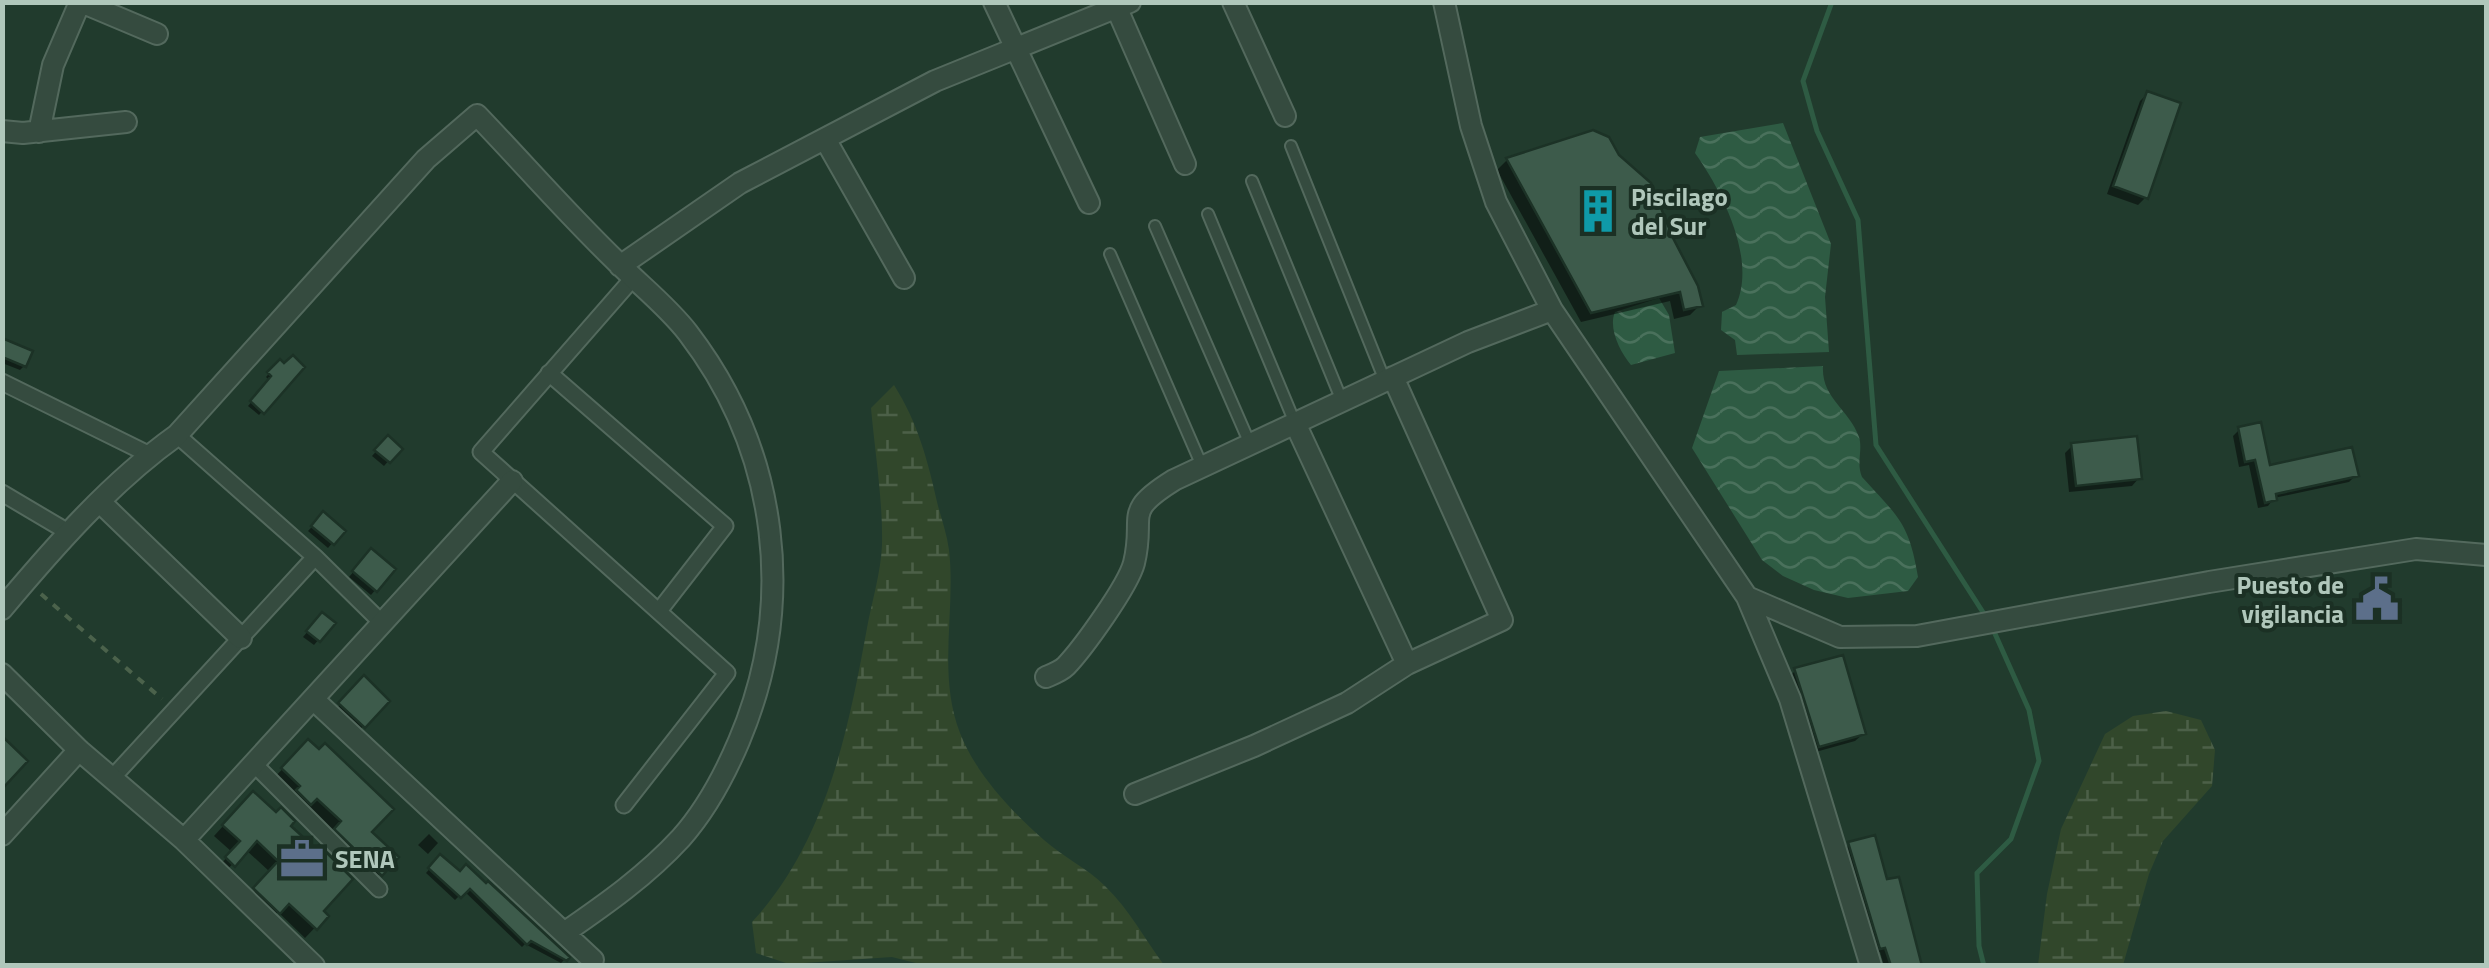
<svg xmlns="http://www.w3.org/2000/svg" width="2489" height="968" font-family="'Titillium Web',sans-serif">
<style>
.wetland{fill:url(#wetland-marsh)}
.water{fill:url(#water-waves)}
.shadow{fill:#0007}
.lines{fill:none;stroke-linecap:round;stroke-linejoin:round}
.stream{stroke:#2e5b43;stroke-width:5}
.building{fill:#3d5b4b;stroke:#1c3226;stroke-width:2.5}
.service-casing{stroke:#53695d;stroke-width:14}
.pedestrian-casing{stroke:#53695d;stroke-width:19}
.minor-casing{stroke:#53695d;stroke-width:24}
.path{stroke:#4b624b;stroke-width:4;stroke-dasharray:8 8;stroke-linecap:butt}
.service{stroke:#354b3f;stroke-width:10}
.pedestrian{stroke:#354b3f;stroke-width:15}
.minor{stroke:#354b3f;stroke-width:20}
.labels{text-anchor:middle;stroke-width:8;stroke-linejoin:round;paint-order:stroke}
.poi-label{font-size:25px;font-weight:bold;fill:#b0c7bb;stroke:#1b3024;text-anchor:start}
</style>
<defs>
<pattern id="wetland-marsh" width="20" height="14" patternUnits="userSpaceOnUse" patternTransform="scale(2.5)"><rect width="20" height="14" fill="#31472b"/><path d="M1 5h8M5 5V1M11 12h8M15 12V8" fill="none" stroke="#4c6048"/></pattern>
<pattern id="water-waves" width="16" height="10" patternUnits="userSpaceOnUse" patternTransform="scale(2.5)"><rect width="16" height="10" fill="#2e5b43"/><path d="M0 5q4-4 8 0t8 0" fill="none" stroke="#4a715c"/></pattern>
</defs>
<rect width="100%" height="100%" fill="#213b2d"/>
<!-- wetland -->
<path class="wetland" d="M894,385c24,38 34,76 44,121 4,14 9,29 11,44 7,61 -12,123 11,183 16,41 51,78 84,107 19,17 43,28 61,46 24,23 39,52 59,79l-236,1 -36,-9 -103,7 -33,-11 -4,-31c74,-80 96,-190 115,-294 5,-27 14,-56 15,-83 1,-45 -7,-92 -11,-137z
M2166,711l35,9 14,30 -3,36 -49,55 -14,33 -26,91h-85l9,-71 14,-65 44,-95 28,-18z"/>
<!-- water -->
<path class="water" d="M1783,123l48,121 -6,53 4,55 -92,3 -2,-15 -14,-10 1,-18 14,-7c21,-46 -14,-114 -41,-152l5,-16z
M1659,298l10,17 6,38 -44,12c-11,-13 -23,-37 -16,-53z
M1823,366c-2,32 26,43 36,71 4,13 -3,26 3,40 36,40 47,45 56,100l-10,14 -60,7 -34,-8 -31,-14 -21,-16 -70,-112 27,-77z"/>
<!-- shadow -->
<path class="shadow" d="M2147,94l-2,104 -7,7 -31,-11 33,-93z
M1593,133l107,172 -10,10 -16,4 -4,-18 -89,21 -84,-152 10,-10z
M2,341l22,25 -4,4 -18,-7z
M280,362l22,5 -43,48 -11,-9 22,-25 -4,-4z
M2239,430l29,38 88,7 -7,7 -75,16 -6,8 -10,2 -9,-43 -10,2 -6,-31z
M388,438l11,11 -15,17 -12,-10z
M2072,446l67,32 -7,8 -63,6 -4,-39z
M323,515l19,16 -14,17 -20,-17z
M371,551l22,18 -22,26 -22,-18z
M2365,594l23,12 -5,4 -19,4 -3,-16z
M322,615l10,9 -18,21 -11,-8z
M1795,671l68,63 -8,7 -43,12 -24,-75z
M364,679l23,22 -31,33 -23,-22z
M308,742l61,90 26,25 -25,27 -44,-44 7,-7 -60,-54z
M243,804l44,22 34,85 5,5 -21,22 -27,-26 -10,10 -23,-22 25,-28 -24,-22 -23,24 -6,-6 15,-16 -18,-16z
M429,834l9,9 -10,11 -10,-9z
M1849,845l37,37 34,84h-36l-4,-14 -6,2 -31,-103z
M440,857l126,101 -5,5 -36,-19 -3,3 -58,-56 -9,9 -29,-27z"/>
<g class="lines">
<!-- stream -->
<path class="stream" d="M1832,2l-29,79 14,50 41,89 18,225 110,172
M1984,966l-5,-20 -2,-73 34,-34 28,-78 -10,-51 -37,-83"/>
</g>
<!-- building -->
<path class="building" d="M2147,91l34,12 -33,96 -35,-13z
M1593,130l16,7 10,18 32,28 22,55 25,48 5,20 -19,4 -4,-18 -89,21 -85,-155z
M2,338l31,13 -7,16 -24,-10z
M293,355l12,12 -41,47 -14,-13 21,-25 -4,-4 13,-13 4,4z
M2261,422l9,43 82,-18 7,29 -83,18 1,6 -12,3 -10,-43 -10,2 -7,-35z
M388,435l15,14 -13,14 -16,-13z
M2137,436l5,43 -66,7 -5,-43z
M323,511l23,20 -12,14 -23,-19z
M371,548l25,21 -19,23 -25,-21z
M2386,587l4,20 -22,4 -4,-19z
M322,612l14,11 -16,19 -14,-11z
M1843,655l23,79 -47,13 -25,-79z
M364,675l26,26 -25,27 -27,-25z
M2,736l26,25 -26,28z
M308,739l11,10 6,-6 69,66 -22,23 27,25 -17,19 -48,-47 7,-8 -24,-22 -6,6 -15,-15 4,-4 -19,-18z
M253,791l23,21 5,-5 14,14 -4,5 24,22 4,-3 34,34 -29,32 5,5 -12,14 -28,-26 -9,10 -27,-26 25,-27 -21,-20 -22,26 -10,-10 15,-16 -18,-16z
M1875,835l12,44 12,-2 23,89h-31l-6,-18 -5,1 -32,-107z
M440,854l20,17 6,-7 20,19 2,-2 82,76 -3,4 -36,-20 -4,4 -57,-56 -9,9 -33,-30z"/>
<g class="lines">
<!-- service casing -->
<g class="service-casing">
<path id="service" d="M1291,146l94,235
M1252,181l90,220
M1208,214l87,209
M1155,226l95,218
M1110,254l92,212"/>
</g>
<!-- pedestrian casing -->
<g class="pedestrian-casing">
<path id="pedestrian" d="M549,373l176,153 -66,85
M2,382l148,73
M177,435l138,122 67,66
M2,493l66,39
M254,764l125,125
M113,777l202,-220
M624,805l103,-132 -246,-221 153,-175"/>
</g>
<!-- minor casing -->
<g class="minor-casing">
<path id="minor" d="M81,2l76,32
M994,2l95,201
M1114,2l71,162
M1233,2l52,114
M1444,2l27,124 25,76 56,108 195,287 43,102 81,267
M2,131l21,2 103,-11
M39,132l14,-67 27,-63
M825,139l79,139
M620,266l120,-83 195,-102 195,-79
M1295,423l112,241
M100,502l141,136
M1747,597l93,40 77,-1 292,-54 207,-33 70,6
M2,609c53,-63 108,-126 175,-174l249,-276 51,-44c47,49 92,101 141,148 23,23 50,44 70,70 91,119 109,271 51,408 -14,33 -34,70 -58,97 -35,38 -75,66 -117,95
M2,674l77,76 105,90 130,126
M1046,677c7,-3 15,-6 20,-11 17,-18 62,-80 68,-103 12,-49 -13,-50 40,-83l294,-138 84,-32
M313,699l280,261
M1135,794l119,-48 93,-43 60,-39 95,-44 -109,-243
M2,835l77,-85
M184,840l328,-359"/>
</g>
<!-- path -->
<path class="path" d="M41,594l121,105"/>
<!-- service -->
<use href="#service" class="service"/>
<!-- pedestrian -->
<use href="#pedestrian" class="pedestrian"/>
<!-- minor -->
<use href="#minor" class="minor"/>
</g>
<!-- icons -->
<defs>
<g id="building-bare" transform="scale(3.45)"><path d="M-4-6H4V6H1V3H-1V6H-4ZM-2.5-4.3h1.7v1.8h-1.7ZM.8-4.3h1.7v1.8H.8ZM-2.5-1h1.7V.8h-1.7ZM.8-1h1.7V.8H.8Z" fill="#0f9aa8" stroke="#1b3024" stroke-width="2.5" paint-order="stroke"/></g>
<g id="civic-bare" transform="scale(3.45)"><path d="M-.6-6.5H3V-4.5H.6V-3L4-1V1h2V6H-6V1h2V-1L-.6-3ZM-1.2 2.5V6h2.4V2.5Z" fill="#5c6f8a" stroke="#1b3024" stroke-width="2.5" paint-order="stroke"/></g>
<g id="office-bare" transform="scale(3.45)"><path d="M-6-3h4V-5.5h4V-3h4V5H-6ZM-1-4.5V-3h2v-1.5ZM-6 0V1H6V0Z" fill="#5c6f8a" stroke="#1b3024" stroke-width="2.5" paint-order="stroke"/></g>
</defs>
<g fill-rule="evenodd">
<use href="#building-bare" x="1598" y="211"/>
<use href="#civic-bare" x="2377" y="599"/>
<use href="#office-bare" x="302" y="859"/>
</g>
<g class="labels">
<!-- poi labels -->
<g class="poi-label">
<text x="1631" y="206">Piscilago<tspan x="1631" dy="29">del Sur</tspan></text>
<text x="2344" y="594" text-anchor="end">Puesto de<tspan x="2344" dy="29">vigilancia</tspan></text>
<text x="335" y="868">SENA</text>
</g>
</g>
<!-- border -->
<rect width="2489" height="968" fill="none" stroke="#b0c7bb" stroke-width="10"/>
</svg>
